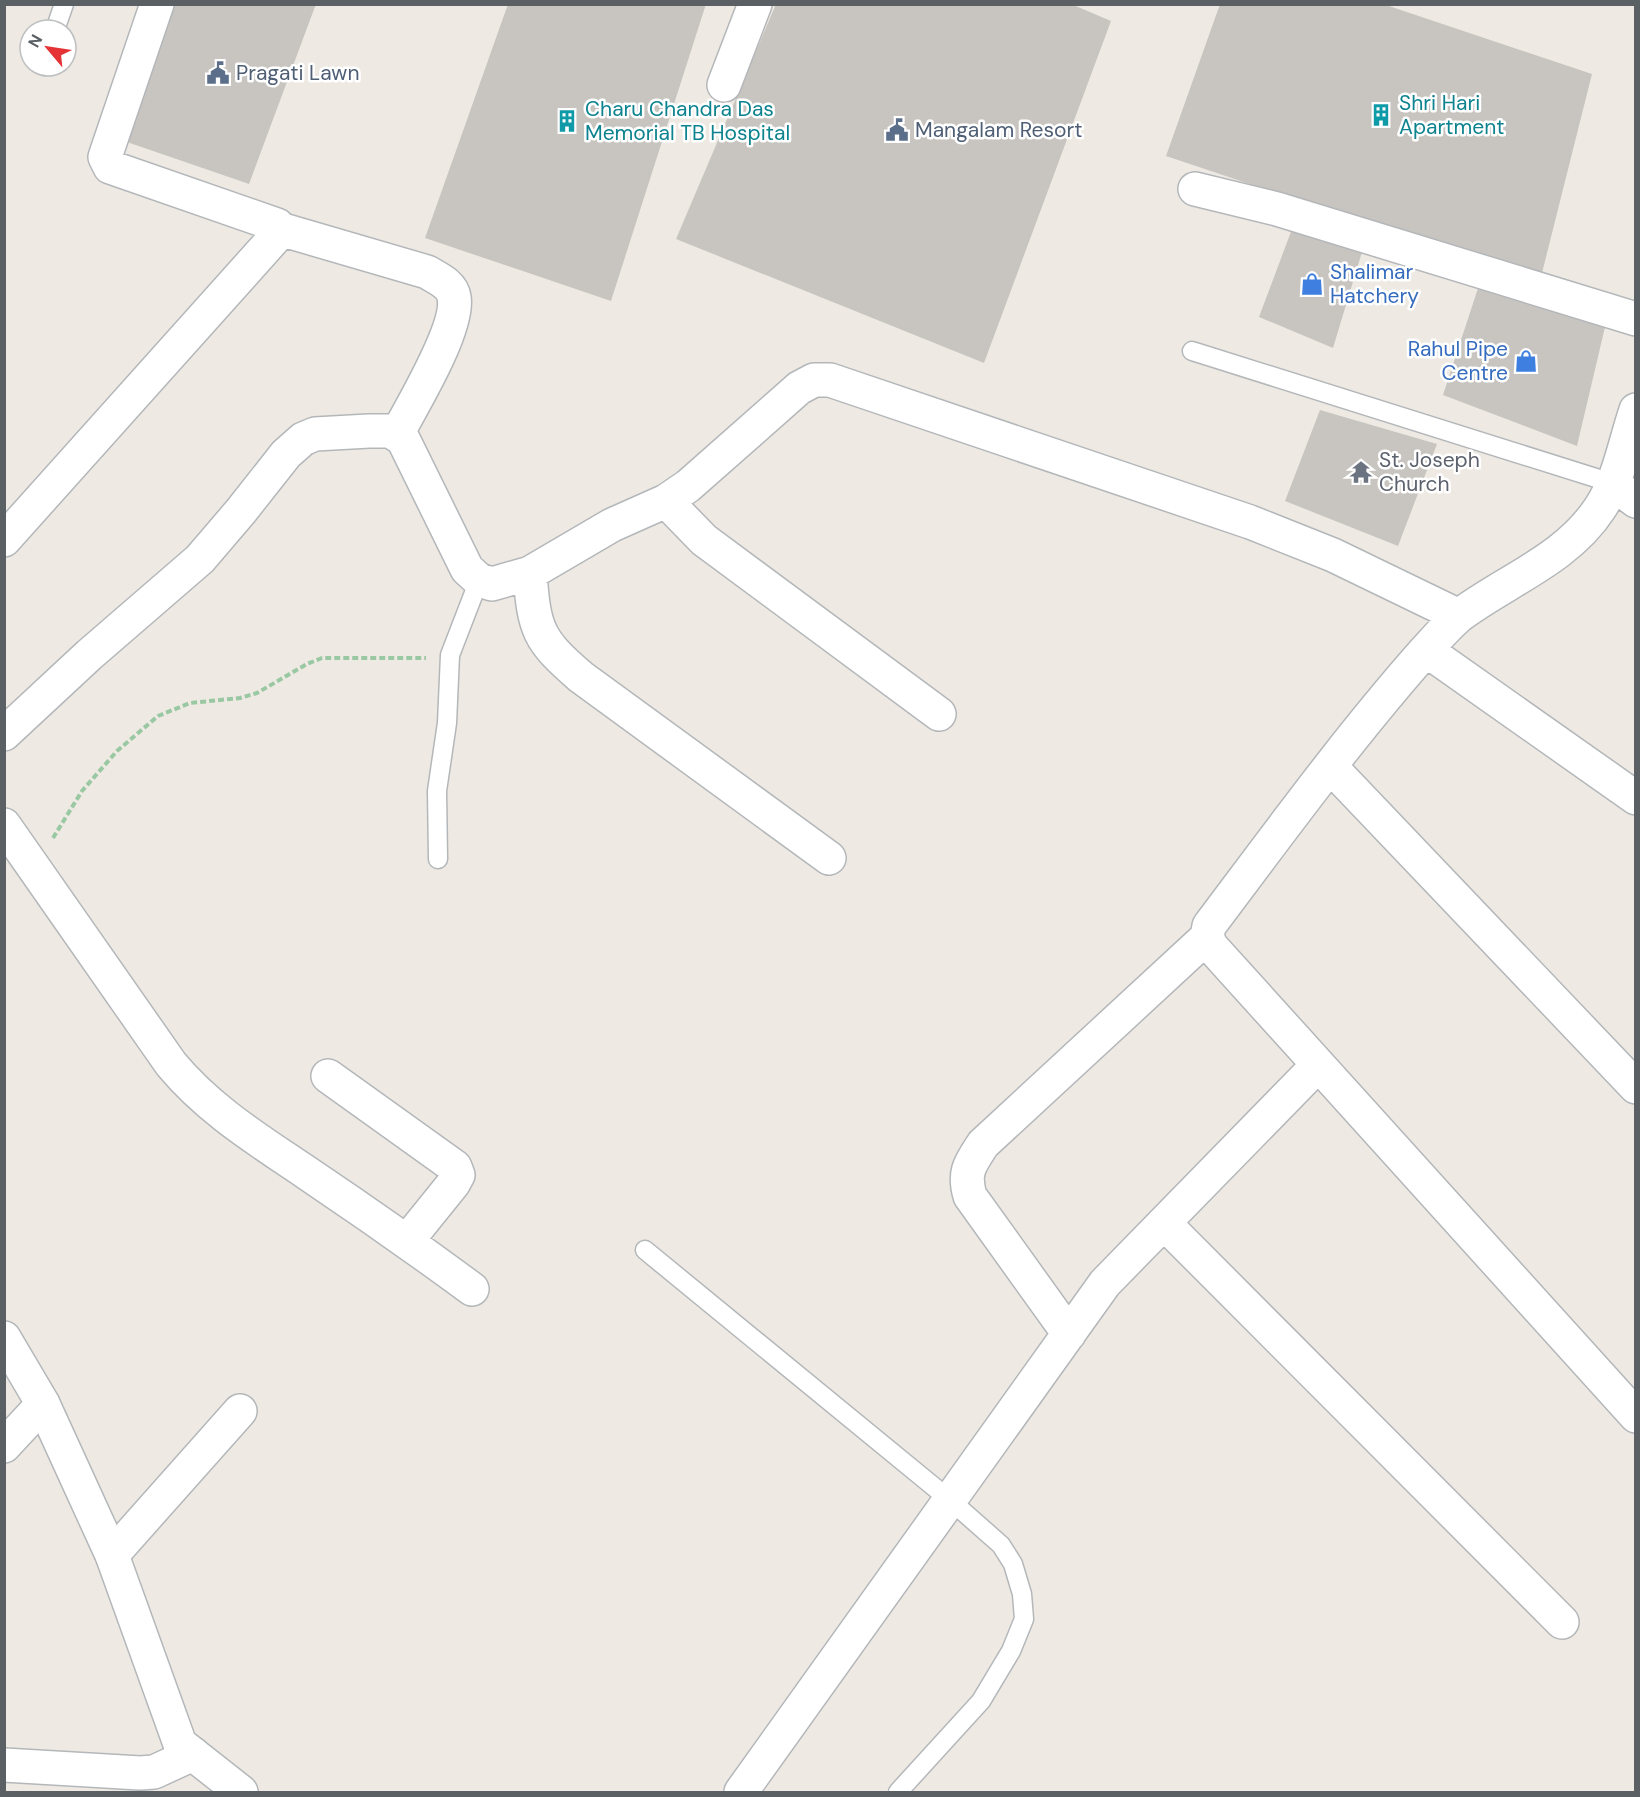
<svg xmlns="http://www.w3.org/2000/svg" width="1640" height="1797" font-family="'DM Sans',sans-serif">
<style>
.building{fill:#c8c5c0}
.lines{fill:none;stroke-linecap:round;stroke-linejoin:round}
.service-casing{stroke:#b4b7ba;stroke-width:21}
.minor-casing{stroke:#b4b7ba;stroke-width:36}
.tertiary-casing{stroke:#b4b7ba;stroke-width:36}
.path{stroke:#9ac8a3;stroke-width:4;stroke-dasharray:6 3;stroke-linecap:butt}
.service{stroke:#fff;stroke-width:18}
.minor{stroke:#fff;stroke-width:33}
.tertiary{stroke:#fff;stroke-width:33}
.labels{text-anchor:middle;stroke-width:5;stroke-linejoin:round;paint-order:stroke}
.service-label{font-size:21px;fill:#4e5e75;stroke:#fff;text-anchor:start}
.culture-label{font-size:21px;fill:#0d838f;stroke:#fff;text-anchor:start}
.shop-label{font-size:21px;fill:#366cbe;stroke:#fff;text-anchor:start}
.worship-label{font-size:21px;fill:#5b616d;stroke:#fff;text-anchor:start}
</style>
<rect width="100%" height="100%" fill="#eeeae3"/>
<!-- building -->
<path class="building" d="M168,4h148l-67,180 -125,-43z
M508,4h198l-95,297 -186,-63z
M776,4h295l40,17 -127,342 -308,-124z
M1220,4h163l209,70 -52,207 -374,-125z
M1292,229l70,23 -29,96 -74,-31z
M1480,282l125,45 -28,119 -134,-51z
M1320,410l117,34 -39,102 -113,-45z"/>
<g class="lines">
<!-- service casing -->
<g class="service-casing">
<path id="service" d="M55,30l9,-26
M1192,351l420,132
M438,859l-1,-68 10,-68 3,-68 29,-75
M645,1250l305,250 51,45 12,19 9,30 2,25 -13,32 -30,50 -83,91"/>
</g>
<!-- minor casing -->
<g class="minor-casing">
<path id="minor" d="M724,85l31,-81
M1195,189l82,20 359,110
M280,229l147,43c10,6 25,12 27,25 6,30 -42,109 -57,137
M1636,410c-11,32 -17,70 -36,98 -33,51 -93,72 -140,107 -12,10 -24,24 -35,36 -77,87 -146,182 -216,275l-2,11 4,9 425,470
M1612,483l24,18
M666,501l38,39 235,174
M4,540l275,-307 -2,-8 -167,-58 -5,-10 52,-153
M530,573c4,57 8,67 51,104l248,181
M1426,650l210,148
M4,734l85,-79 111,-96 41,-48 45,-57 17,-15 12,-5 54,-3h21l13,8 64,130 12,11 13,4 38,-11 82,-48 54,-24 22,-15 111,-98 15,-8h16l420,142 83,33 126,61
M1330,766l306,321
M4,825l167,239c39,47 89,77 139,111 55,37 109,75 162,114
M328,1076l127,91 3,8 -5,9 -46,57
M1164,1223l398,399
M1069,1334l-99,-138c-7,-24 0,-32 13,-52l224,-207
M4,1446l39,-42
M112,1555l128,-144
M4,1765l136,8 14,-1 39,-18
M741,1792l364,-509 213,-218"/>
</g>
<!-- tertiary casing -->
<g class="tertiary-casing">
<path id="tertiary" d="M4,1338l39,66 69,151 68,189 61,48"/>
</g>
<!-- path -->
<path class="path" d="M53,838l29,-47 35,-40 41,-35 32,-13 50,-5 17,-5 50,-29 15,-6h104"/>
<!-- service -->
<use href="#service" class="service"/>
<!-- minor -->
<use href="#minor" class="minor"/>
<!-- tertiary -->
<use href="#tertiary" class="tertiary"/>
</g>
<!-- icons -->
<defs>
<g id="civic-bare" transform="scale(1.8)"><path d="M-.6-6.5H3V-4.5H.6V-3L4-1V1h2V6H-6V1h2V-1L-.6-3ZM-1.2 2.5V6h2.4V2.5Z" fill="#5c6f8a" stroke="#fff" stroke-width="2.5" paint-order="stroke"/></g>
<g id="building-bare" transform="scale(1.8)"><path d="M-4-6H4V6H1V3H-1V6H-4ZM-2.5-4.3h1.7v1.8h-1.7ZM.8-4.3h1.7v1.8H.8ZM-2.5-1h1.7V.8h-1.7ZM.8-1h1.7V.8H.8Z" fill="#0f9aa8" stroke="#fff" stroke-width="2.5" paint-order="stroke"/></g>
<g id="shop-bare" transform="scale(1.8)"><path d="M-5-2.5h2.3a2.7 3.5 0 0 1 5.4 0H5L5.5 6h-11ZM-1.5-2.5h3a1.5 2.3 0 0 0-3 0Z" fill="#3f7fe0" stroke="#fff" stroke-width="2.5" paint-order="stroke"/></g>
<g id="temple-bare" transform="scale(1.8)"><path d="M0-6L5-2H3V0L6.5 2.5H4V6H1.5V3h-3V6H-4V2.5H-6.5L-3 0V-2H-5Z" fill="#6b7280" stroke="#fff" stroke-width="2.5" paint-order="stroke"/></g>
</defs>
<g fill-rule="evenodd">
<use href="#civic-bare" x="218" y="73"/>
<use href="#building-bare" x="1381" y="115"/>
<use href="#building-bare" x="567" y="121"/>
<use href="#civic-bare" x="897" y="130"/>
<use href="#shop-bare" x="1312" y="284"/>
<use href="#shop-bare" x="1526" y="361"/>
<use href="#temple-bare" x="1361" y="472"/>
</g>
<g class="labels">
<!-- service labels -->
<g class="service-label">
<text x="236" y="80">Pragati Lawn</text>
<text x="915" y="137">Mangalam Resort</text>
</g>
<!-- culture labels -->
<g class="culture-label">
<text x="1399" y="110">Shri Hari<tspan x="1399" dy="24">Apartment</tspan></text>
<text x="585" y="116">Charu Chandra Das<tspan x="585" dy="24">Memorial TB Hospital</tspan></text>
</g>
<!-- shop labels -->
<g class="shop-label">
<text x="1330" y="279">Shalimar<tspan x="1330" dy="24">Hatchery</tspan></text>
<text x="1508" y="356" text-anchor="end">Rahul Pipe<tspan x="1508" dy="24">Centre</tspan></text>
</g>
<!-- worship labels -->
<g class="worship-label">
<text x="1379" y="467">St. Joseph<tspan x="1379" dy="24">Church</tspan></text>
</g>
</g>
<!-- border -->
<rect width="1640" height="1797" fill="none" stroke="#5b6064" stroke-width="12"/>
<!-- north arrow -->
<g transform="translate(48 48) rotate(299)"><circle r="28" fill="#ffffff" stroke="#bdbfc1" stroke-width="1.5"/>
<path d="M0-4.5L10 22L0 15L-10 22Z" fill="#e53235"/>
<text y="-9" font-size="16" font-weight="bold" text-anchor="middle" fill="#5b6064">N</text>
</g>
</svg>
